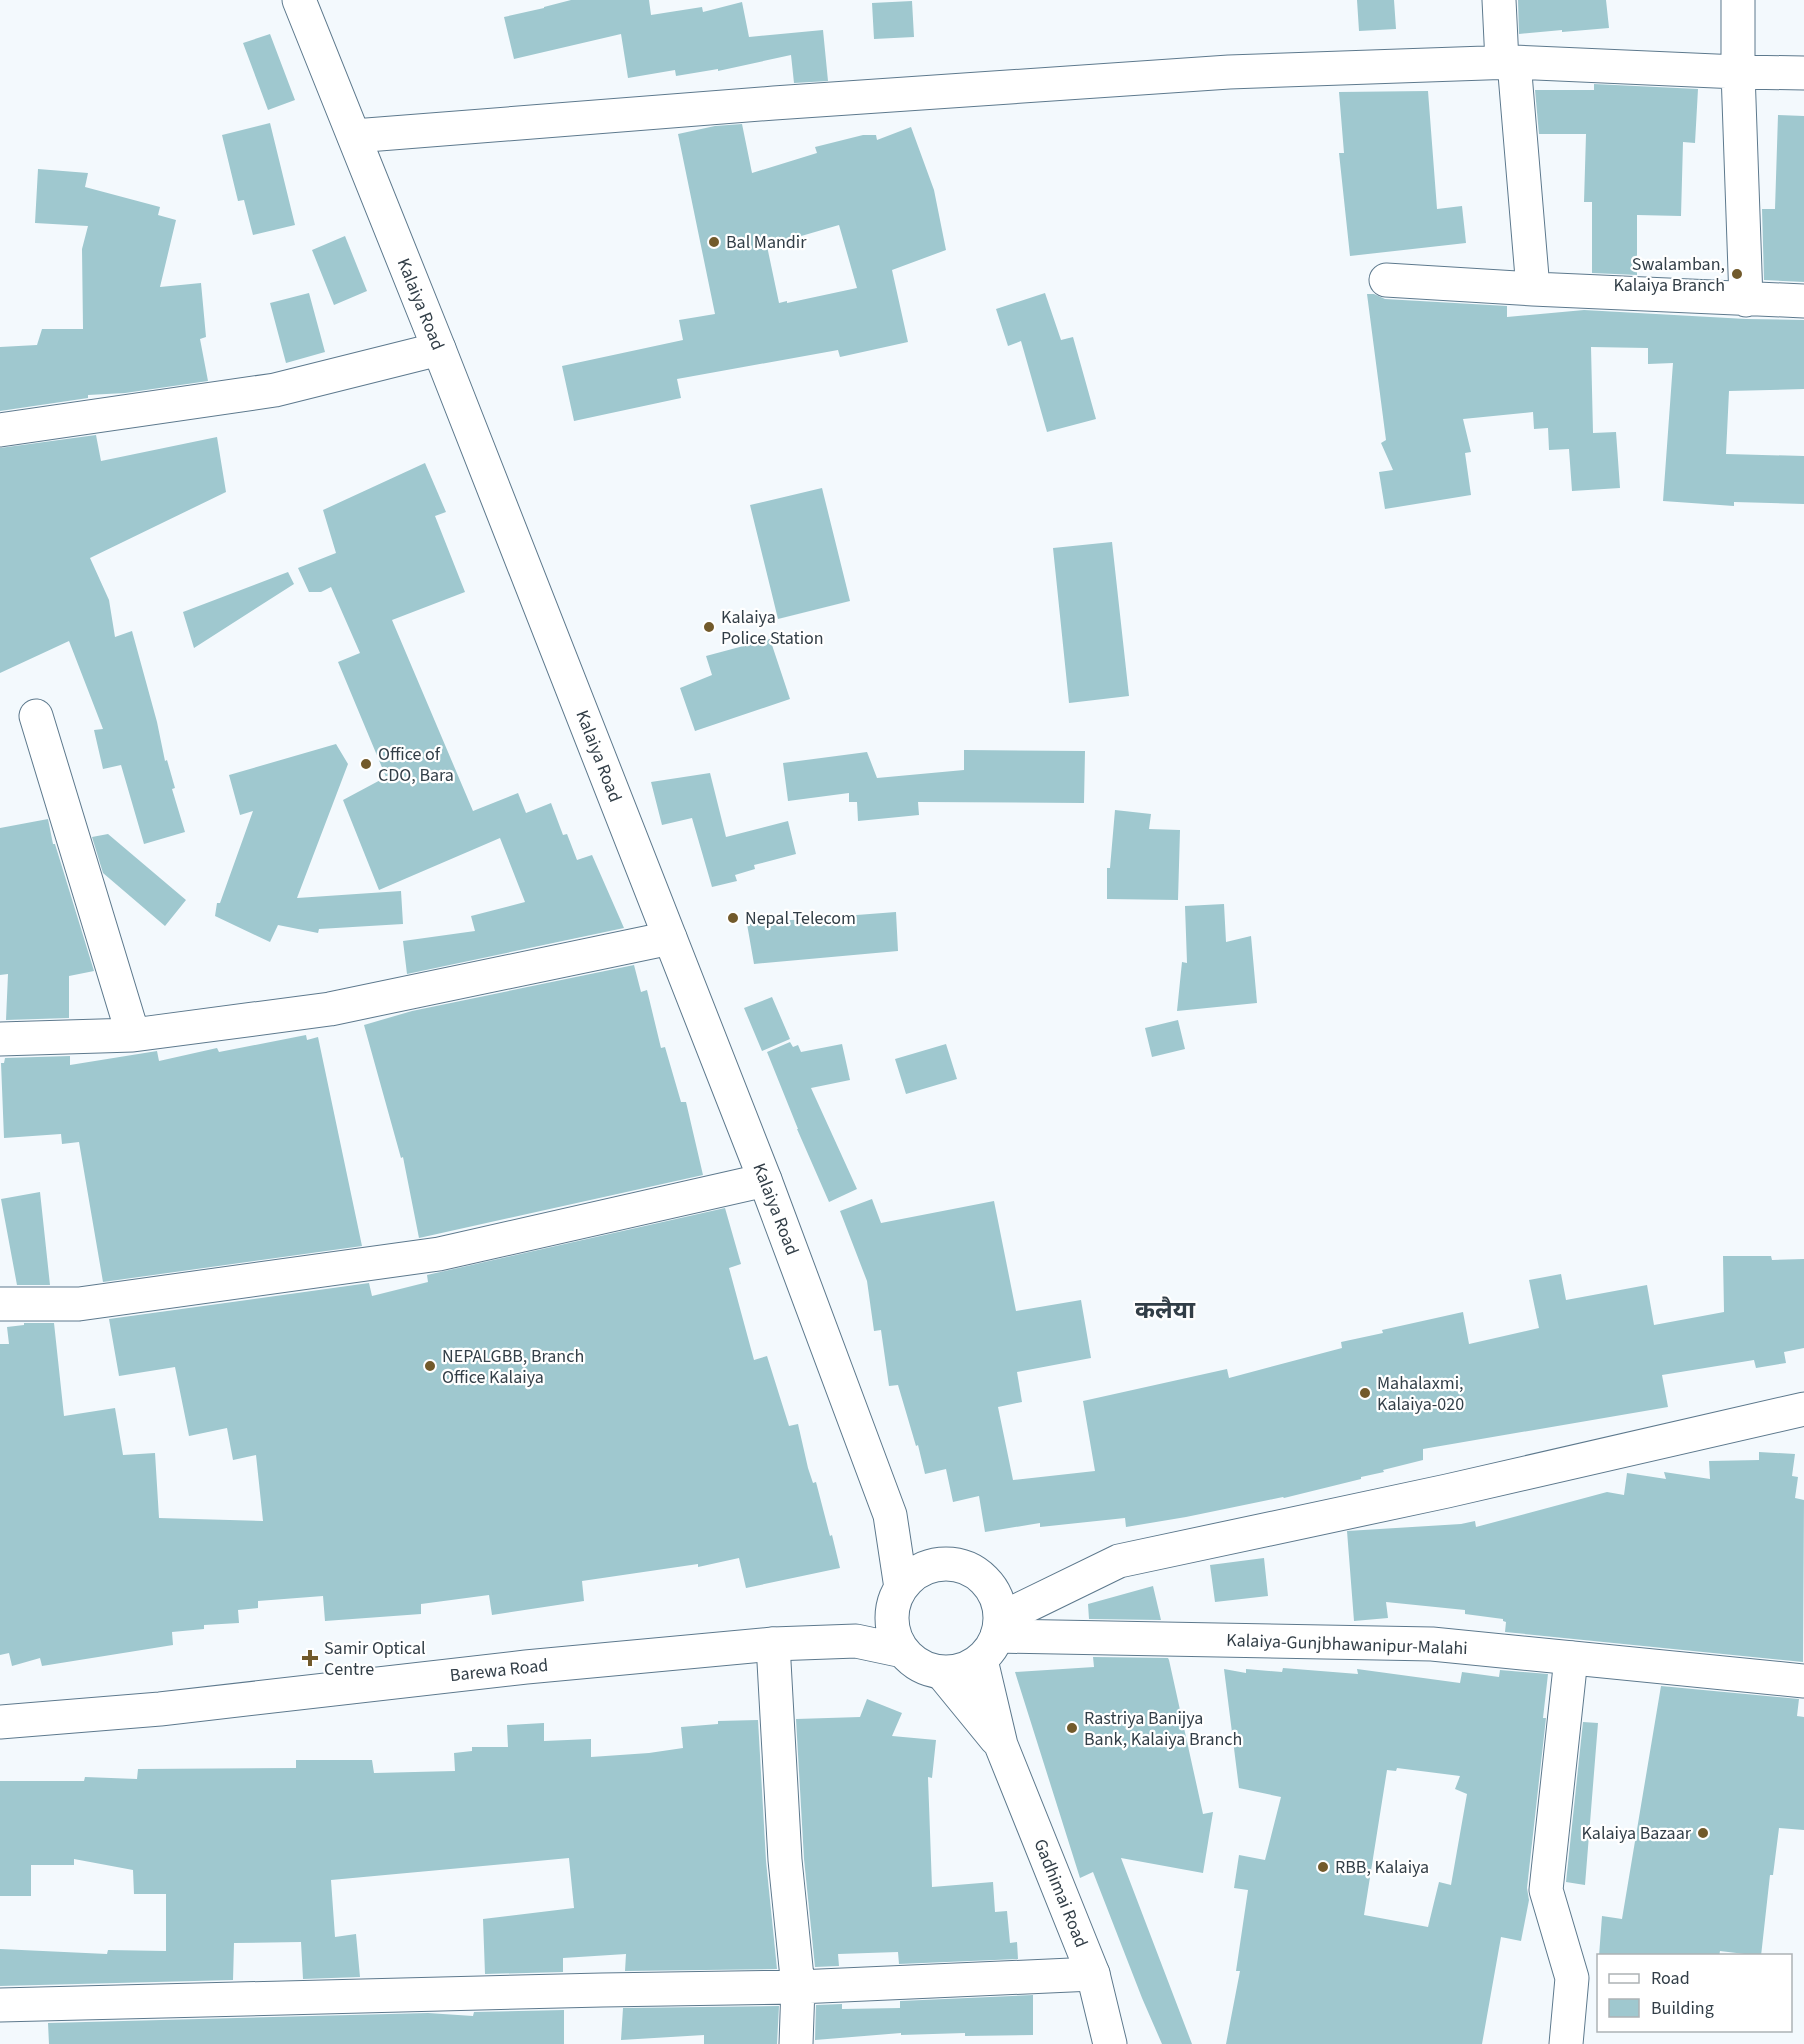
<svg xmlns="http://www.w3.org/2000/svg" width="1804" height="2044" font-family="'Source Sans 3','Noto Sans Devanagari',sans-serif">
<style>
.building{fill:#9fc8cf;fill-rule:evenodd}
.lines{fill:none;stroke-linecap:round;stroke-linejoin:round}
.minor-casing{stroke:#5d798d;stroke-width:35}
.tertiary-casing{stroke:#5d798d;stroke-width:35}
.secondary-casing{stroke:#5d798d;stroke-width:35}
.minor{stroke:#fff;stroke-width:33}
.tertiary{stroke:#fff;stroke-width:33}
.secondary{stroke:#fff;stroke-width:33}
.poi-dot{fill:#725a2b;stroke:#fff;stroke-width:2}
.labels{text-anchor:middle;stroke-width:4.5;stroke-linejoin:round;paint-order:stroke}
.poi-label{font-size:18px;fill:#323e47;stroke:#fff;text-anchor:start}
.street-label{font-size:18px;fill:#323e47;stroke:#fff}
.district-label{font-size:24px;font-weight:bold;fill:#323e47;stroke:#fff}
</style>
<rect width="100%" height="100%" fill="#f3f9fd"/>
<!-- building -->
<path class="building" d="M571,0h78l2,15 51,-8 1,5 39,-10 7,35 74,-7 5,51 -34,2 -3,-28 -73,16v-2l-42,7 -1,-6 -47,8 -7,-44 -107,25 -10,-42 40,-9v-1z
M1357,0h37l2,29 -37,2z
M1518,0h88l3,28 -47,4v-2l-43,4z
M912,1l2,36 -40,2 -2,-36z
M270,34l25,66 -27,10 -25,-67z
M1594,84l104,5 -3,54 -12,-1 -2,74 -44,-1v60l-45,-2v-71h-8l2,-68h-47l-4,-44h59z
M1428,91l9,118 25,-3 4,37 -116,13 -11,-103h5l-5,-61z
M1778,115l26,1v166l-40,-2 -2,-71h13z
M270,123l25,102 -42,10 -9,-35 -6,1 -16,-66z
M742,124l10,49 65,-20 -2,-6 48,-12h13l1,5 34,-13 23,63 12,60 -54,20 16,72 -68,15 -2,-7 -161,29 4,19 -107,23 -12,-55 121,-26 -4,-20 36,-6 -37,-180 37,-8zM839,225l18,63 -70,15v-2l-8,2 -12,-57z
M38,169l50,4 -3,14 75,20 -2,8 18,5 -16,67 41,-4 5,54 -6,2 8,42 -83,12 -37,2v3l-88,13v-64l37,-2 5,-16h41l-1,-80 6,-23 -53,-3z
M345,236l22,55 -33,14 -22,-55z
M309,293l16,59 -39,11 -16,-60z
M1045,293l16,47 12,-3 23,82 -49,13 -26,-91 -13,5 -12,-37z
M1367,294h7l11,5 122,7v11l77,-7 162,9 58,1v69l-75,2 -3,63 78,2v48l-70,-2v4l-71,-5 10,-138 -25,1v-16l-57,-1 2,86 23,-1 4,56 -48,3 -3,-42 -20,1 -1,-22 -14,1 -1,-17 -70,7 8,33 -6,1 6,42 -86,14 -6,-37 14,-2 -12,-27 5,-3z
M96,435l5,26 116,-24 9,55 -136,66 19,42 6,37 17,-6 25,91 8,39 2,-1 8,28 -3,1 13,43 -41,12 -23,-79 -18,4 -9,-39 9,-1 -34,-88 -69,32v-225z
M425,463l21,49 -11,4 30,76 -73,28 81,191 45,-18 8,20 25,-10 12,32 4,-1 10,26 15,-5 32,73 -217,46 -4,-33 72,-10 -4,-15 54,-14 -25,-64 -121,52 -36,-90 43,-23 -48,-115 22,-9 -29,-66 -10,5h-12l-11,-24 38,-15 -13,-43z
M822,488l28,113 -72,18 -28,-114z
M1112,542l17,154 -60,7 -16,-155z
M288,572l6,12 -100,64 -11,-36z
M770,639l20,60 -95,32 -15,-43 32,-13 -6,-19z
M336,744l12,20 -51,134 104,-7 2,33 -84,5 -1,4 -40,-8 -8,17 -55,-26 2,-13h3l33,-92 -13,4 -11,-40z
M964,750l121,1 -1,52 -166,-1 1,13 -61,6 -1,-19h-8v-9l-61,8 -5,-38 84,-11 10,26 87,-8z
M710,773l16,64 62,-16 8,33 -42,11 1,4 -20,6 2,6 -25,6 -20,-69 -30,7 -11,-43z
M1115,810l36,4 -2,15 31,1 -2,70 -71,-1v-31h3z
M48,819l5,25h2l39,127 -25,5v42l-63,2 2,-46 -8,1v-147z
M108,834l78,66 -21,26 -62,-53 -11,-36z
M1224,904l2,38 25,-6 6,67 -80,8 5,-49 5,1 -2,-57z
M896,912l2,39 -144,13 -7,-40 31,-5v2z
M634,965l7,27 6,-2 14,58 4,-1 16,55h5l17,73 -284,63 -16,-81 -2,1 -37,-133 48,-14z
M772,997l18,42 -28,12 -18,-43z
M1178,1020l7,29 -33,8 -7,-29z
M306,1035l1,5 11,-3 44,209 -259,36 -24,-140 -17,2 -1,-10 -57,4 -3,-75h3l1,-5 65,-2v9l87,-14 2,10 58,-13 2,4z
M790,1042l3,5 5,-2 3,7 41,-8 8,36 -39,8 46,101 -28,13 -32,-73h1l-31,-77z
M946,1044l11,35 -51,15 -11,-35z
M40,1192l10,93h-33l-16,-86z
M872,1199l9,24 113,-22 22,110 65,-11 10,58 -74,14 5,30 -24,5 15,73 82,-9 -12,-70 144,-32 2,9 113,-30 -1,-6 42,-9 -1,-3 81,-18 6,32 70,-16 -10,-48 32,-6 5,26 81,-15 7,40 70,-13 -1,-56h48l1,4 32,-1v89l-20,4 2,11 -30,5 -2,-8 -92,15 6,32 -245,42v11l-40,10 1,2 -23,5v2l-77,19 -1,-1 -97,20 -60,10 -1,-9 -85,9v-4l-55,9 -6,-36 -26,6 -7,-33 -21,5 -7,-29 -2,1 -18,-61 -9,1 -8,-56 -7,1 -7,-50 -27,-70z
M725,1208l16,56 -12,4 25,92 13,-4 22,70 9,-2 10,44 5,15 3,-1 14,54 2,-1 8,33 -94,20 -7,-30 -41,9v-3l-116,17 2,20 -92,14 -3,-20 -68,9v10l-96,7 -2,-25 -65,5v7l-20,2 1,13 -35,2v4l-32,3 1,13 -131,21 -2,-8 -28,8 -3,-13 -9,2v-311h9l-2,-17 17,-2v-2h30l10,93 51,-8 8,47 32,-2 4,65 104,3 -7,-66 -23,5 -6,-32 -38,8 -14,-69 -56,9 -10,-57 260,-36 3,13 56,-14 -1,-7z
M1759,1452l36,2 -3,22 6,1 -3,21 9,2 -1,162 -298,-30 1,-10 -3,-1v-2l-38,-5v-4l-79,-8 2,16 -34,3 -7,-90 114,-7 14,-3 1,6 131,-35 17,3 3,-22 39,6 -2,-7 46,7 -1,-18 50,-1z
M1264,1558l4,38 -53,6 -5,-37z
M1153,1586l8,34 -72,-1 -1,-15z
M1093,1657l75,1 1,2 34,154 10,-2 -10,61 -82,-15 71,186h-30l-20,-46 -49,-126 -13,6 -65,-206 79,-5z
M1283,1668l75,6 -1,-5 103,14 2,-11 37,5 1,-7 48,4 -5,44h3l-19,170 2,12 -8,41 -20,-4 -19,107h-256l14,-73h-4l12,-81 -14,-2 5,-33 26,5 16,-63 -42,-9 -15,-119 22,4v-4l36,3zM1397,1768l63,8 -5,13 12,5 -16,91 -12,-3 -11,45 -64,-12 23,-145 9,1z
M1661,1686l138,13 -2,17 7,1v113l-25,-2 -6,47h-3l-9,81 -41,-5 -1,5h-120l3,-40 20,3z
M867,1699l35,14 -10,23 44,4 -4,38 -4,-1 4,110 61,-5 2,30 12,-1 3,32 7,-1 1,17 -119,5 -1,-12 -60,2 1,12 -24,1 -11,-108 -8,-140 64,-2z
M758,1720l8,141 11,108 -152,2 1,-17 -63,4v14l-78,2 -2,-55 91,-11 -5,-50 -238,22 4,57 21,-3 4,43 -57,2 -2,-37 -67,1 -1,37 -233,6v-37l107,5 1,-4 58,1v-57h-32l-1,-24 -59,-11v6h-43v31h-31v-115h84l1,-4 52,2 1,-10 158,-1v-8h76l2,13 81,-2 -1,-18 18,-2v-4h36l-1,-22 37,-2v18l47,-2v18l58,-4 34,-5 -2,-21 37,-3v-3z
M1583,1722l15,1 -13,162 -19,-3z
M1033,1995v40l-68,1v-3l-64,2v-2l-86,7 1,-35 26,-1v5l58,-1v-7z
M779,2006l-2,38h-73v-9l-83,5 2,-32z
M564,2010v34h-515l-1,-21 380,-10 45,3 1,-4z"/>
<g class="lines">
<!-- minor casing -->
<g class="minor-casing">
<path id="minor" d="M1499,0l3,62
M1738,0v72l8,228
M1514,62l19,227
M354,136l420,-33 455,-31 285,-10 224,10 66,1
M1386,280l147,9 271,12
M0,430l275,-40 164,-41
M36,716l97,319
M0,1039l133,-4 197,-26 340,-71
M0,1304h79l360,-50 326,-74
M773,1644l12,216 13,127 -2,57
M0,2005l602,-15 196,-3 295,-13
M1566,2044l6,-66 -26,-88 25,-232"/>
</g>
<!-- tertiary casing -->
<g class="tertiary-casing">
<path id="tertiary" d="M997,1636l435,8 372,37
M981,1660l20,85 92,229 17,70
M942,1673l54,66"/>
</g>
<!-- secondary casing -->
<g class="secondary-casing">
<path id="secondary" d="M299,0l140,349 326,831 125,335 11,73
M892 1618a54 54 0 1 1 108 0a54 54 0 1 1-108 0Z
M1000,1619l119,-58 328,-70 357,-82
M0,1722l160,-13 366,-42 247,-23 83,-3 47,10"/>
</g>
<!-- minor -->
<use href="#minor" class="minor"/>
<!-- tertiary -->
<use href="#tertiary" class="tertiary"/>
<!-- secondary -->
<use href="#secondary" class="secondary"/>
</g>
<!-- markers -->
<g class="poi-dot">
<circle cx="714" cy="242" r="6"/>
<circle cx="1737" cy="274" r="6"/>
<circle cx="709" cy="627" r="6"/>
<circle cx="366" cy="764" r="6"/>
<circle cx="733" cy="918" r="6"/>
<circle cx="430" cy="1366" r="6"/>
<circle cx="1365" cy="1393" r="6"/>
<path d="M307 1649h6v6h6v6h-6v6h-6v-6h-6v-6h6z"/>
<circle cx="1072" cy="1728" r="6"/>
<circle cx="1703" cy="1833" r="6"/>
<circle cx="1323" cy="1867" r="6"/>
</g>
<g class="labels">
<!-- poi labels -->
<g class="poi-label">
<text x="726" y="248">Bal Mandir</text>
<text x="1725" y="270" text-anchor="end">Swalamban,<tspan x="1725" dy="21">Kalaiya Branch</tspan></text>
<text x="721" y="623">Kalaiya<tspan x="721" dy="21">Police Station</tspan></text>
<text x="378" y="760">Office of<tspan x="378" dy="21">CDO, Bara</tspan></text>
<text x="745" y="924">Nepal Telecom</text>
<text x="442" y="1362">NEPALGBB, Branch<tspan x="442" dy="21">Office Kalaiya</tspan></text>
<text x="1377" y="1389">Mahalaxmi,<tspan x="1377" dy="21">Kalaiya-020</tspan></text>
<text x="324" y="1654">Samir Optical<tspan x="324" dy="21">Centre</tspan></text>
<text x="1084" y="1724">Rastriya Banijya<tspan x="1084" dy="21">Bank, Kalaiya Branch</tspan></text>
<text x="1691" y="1839" text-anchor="end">Kalaiya Bazaar</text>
<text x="1335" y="1873">RBB, Kalaiya</text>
</g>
<!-- street labels -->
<g class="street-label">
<text transform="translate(421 304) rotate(68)" y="6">Kalaiya Road</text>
<text transform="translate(599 756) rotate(69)" y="6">Kalaiya Road</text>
<text transform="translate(776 1209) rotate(69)" y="6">Kalaiya Road</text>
<text transform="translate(1347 1644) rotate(2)" y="6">Kalaiya-Gunjbhawanipur-Malahi</text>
<text transform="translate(499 1670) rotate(-6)" y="6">Barewa Road</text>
<text transform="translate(1061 1893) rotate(68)" y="6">Gadhimai Road</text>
</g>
<!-- district labels -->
<g class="district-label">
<text x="1165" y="1318">कलैया</text>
</g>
</g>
<!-- legend -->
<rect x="1597" y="1954" width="195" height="78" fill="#ffffff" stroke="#adb2b5" stroke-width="1.5"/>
<rect x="1609" y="1974" width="30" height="9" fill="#ffffff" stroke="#adb2b5" stroke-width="1.5"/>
<text x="1651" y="1984" font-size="18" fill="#323e47">Road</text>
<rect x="1609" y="1999" width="30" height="18" fill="#9fc8cf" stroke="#adb2b5" stroke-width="1.5"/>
<text x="1651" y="2014" font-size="18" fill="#323e47">Building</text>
</svg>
